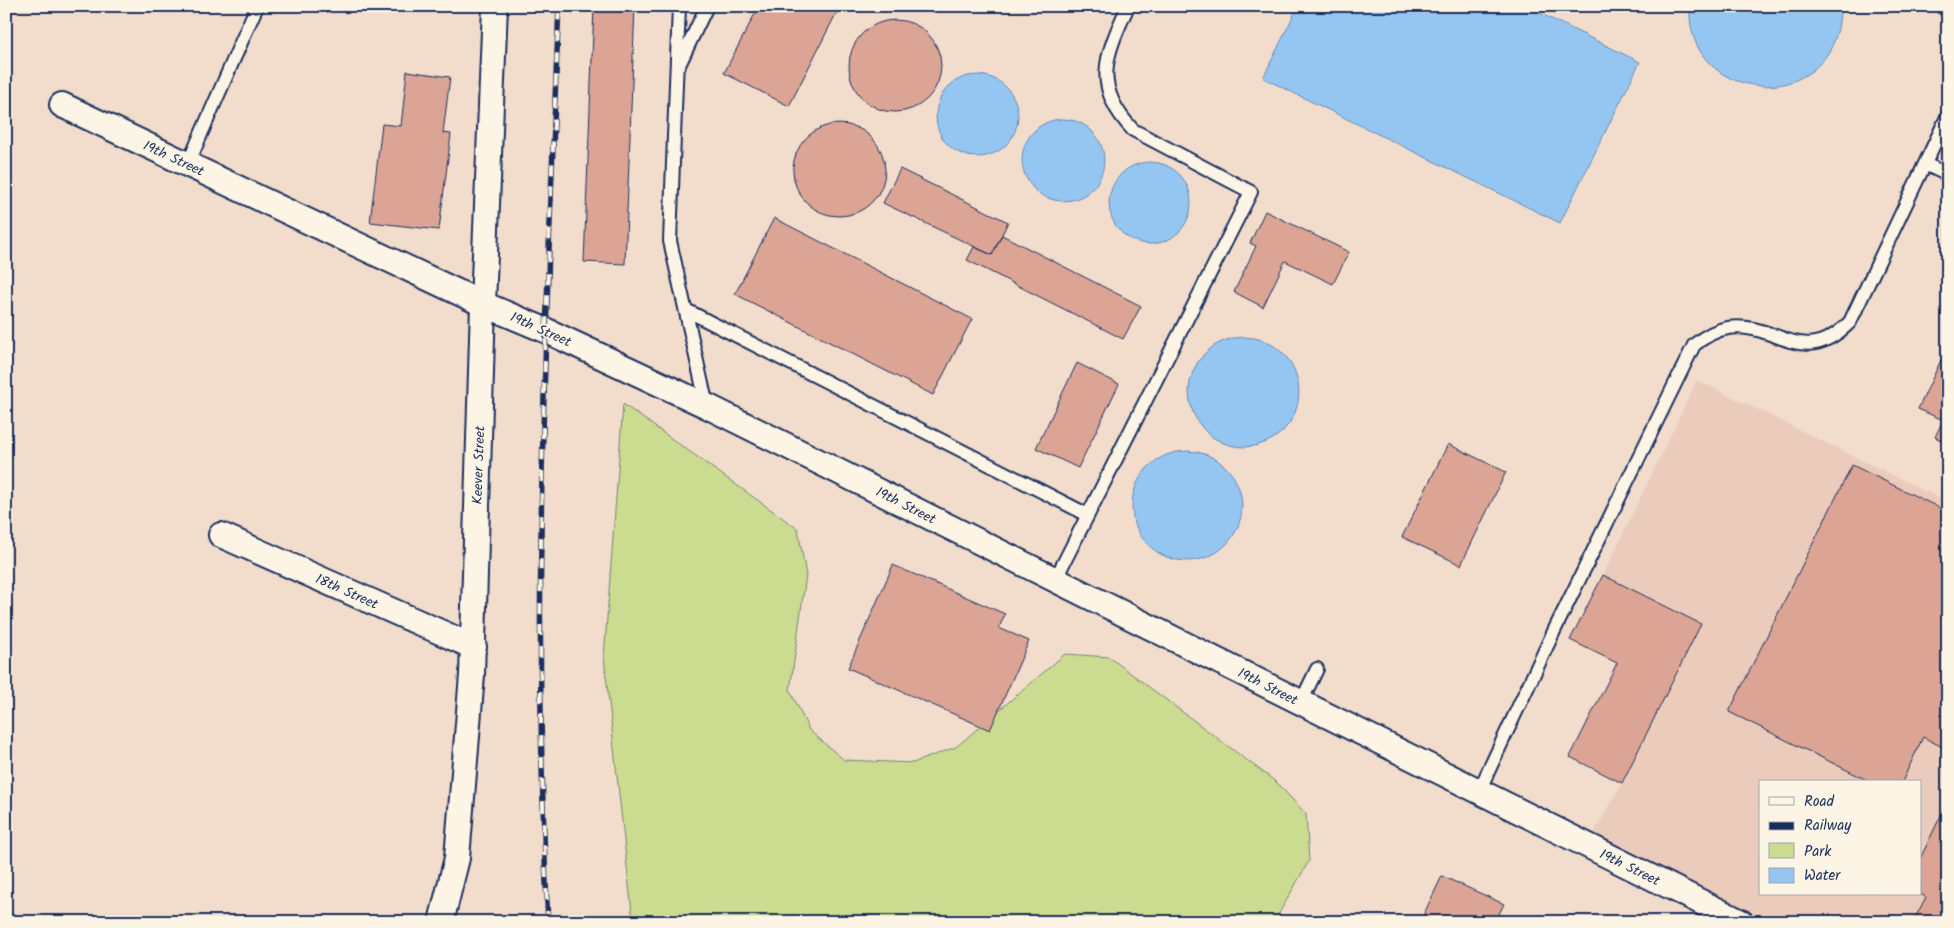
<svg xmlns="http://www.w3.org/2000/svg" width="1954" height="928" font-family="Kalam,sans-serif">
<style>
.built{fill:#ebccbc;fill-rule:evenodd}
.green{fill:#cbdb8f;stroke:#738576}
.water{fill:#95c6f1;stroke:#648ab6}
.building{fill:#dba494;stroke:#1b2f5e}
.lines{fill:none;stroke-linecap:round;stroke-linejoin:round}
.lane-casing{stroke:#1b2f5e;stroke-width:16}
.street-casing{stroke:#1b2f5e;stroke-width:28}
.lane{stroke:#fcf5e5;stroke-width:12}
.street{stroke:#fcf5e5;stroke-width:24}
.rail-casing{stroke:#1b2f5e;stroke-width:5.5}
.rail{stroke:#fcf5e5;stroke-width:4;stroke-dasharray:11;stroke-linecap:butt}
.labels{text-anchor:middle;stroke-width:4;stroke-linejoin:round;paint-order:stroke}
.street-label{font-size:14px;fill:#1b2f5e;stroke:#fcf5e5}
</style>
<rect width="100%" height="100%" fill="#f2ddcd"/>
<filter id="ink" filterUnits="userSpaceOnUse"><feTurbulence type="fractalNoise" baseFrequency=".02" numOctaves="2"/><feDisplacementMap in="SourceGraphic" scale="10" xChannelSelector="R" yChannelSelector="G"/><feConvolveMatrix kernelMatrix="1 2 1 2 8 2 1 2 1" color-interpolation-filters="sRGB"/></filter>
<g filter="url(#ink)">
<!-- built -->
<path class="built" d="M1697,380l251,122v420h-207l-154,-77 35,-62 79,-159 -98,-49zM1760,782h160v112h-160z"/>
<!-- green -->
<path class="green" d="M623,404l175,125 8,46 -16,115 19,40 35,30 69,3 43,-16 109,-93 44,3 167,125 30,32 3,47 -35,61h-641l-29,-265z"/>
<!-- water -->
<path class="water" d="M1298,6h227l115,56 -80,161 -297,-145z
M1593,6h45l-13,4z
M1690,6h150c2,110 -156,103 -150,0z
M936 116a41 41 0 1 1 82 0a41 41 0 1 1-82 0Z
M1022 160a41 41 0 1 1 82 0a41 41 0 1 1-82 0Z
M1109 203a41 41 0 1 1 82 0a41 41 0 1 1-82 0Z
M1189 392a55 55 0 1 1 110 0a55 55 0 1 1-110 0Z
M1132 506a55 55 0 1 1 110 0a55 55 0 1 1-110 0Z"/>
<!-- building -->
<path class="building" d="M594,6h41l-10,258 -41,-2z
M759,6h81l-51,100 -65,-33z
M849 66a46 46 0 1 1 92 0a46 46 0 1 1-92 0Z
M407,71l43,6 -7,56 8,1 -12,96 -69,-8 12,-98 19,2z
M793 170a46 46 0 1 1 92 0a46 46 0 1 1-92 0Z
M900,169l108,53 -16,33 -109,-52z
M1265,211l84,41 -16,32 -48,-23 -22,46 -29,-15 22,-46 -6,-3z
M774,218l198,101 -39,76 -198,-101z
M1002,235l139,71 -18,33 -156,-79 7,-13 18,8z
M1942,358l6,3v83l-13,-7 8,-17 -25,-11z
M1077,363l42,21 -41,84 -42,-20z
M1448,444l58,28 -45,93 -59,-28z
M1852,465l96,47v238l-25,-13 -21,45h-31l-142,-70z
M893,565l112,49 -6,14 30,13 -39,89 -142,-62z
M1603,575l98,49 -79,159 -52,-26 47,-94 -47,-23z
M1943,811l5,3v108h-35l13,-25 -6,-3v-35z
M1442,876l62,28 -9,18h-75z"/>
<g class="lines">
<!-- lane casing -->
<g class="lane-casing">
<path id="lane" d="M679,6l-9,235 37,165
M1941,6l7,5
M679,65l28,-59
M188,164l69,-158
M1925,164l23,11
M686,310l402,205
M1055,580l196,-388 -118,-62c-42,-44 -27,-75 -5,-124
M1301,702l16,-33
M1479,791l75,-160 140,-286c10,-8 21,-15 34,-17 50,-7 73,43 122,-6l98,-207"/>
</g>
<!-- street casing -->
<g class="street-casing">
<path id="street" d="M62,105l421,199 62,26 162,76 1034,516
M221,535l253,112
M441,922l16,-64 15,-183 11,-371 12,-298"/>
</g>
<!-- lane -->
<use href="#lane" class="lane"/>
<!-- street -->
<use href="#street" class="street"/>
<!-- rail casing -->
<g class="rail-casing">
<path id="rail" d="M548,922c-17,-306 -2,-611 11,-916"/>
</g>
<!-- rail -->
<use href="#rail" class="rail"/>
</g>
</g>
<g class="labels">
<!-- street labels -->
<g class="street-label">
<text transform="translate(174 158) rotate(25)" y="5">19th Street</text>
<text transform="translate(541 329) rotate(24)" y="5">19th Street</text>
<text transform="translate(478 465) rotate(-88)" y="5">Keever Street</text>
<text transform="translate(906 505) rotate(27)" y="5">19th Street</text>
<text transform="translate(347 591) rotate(24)" y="5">18th Street</text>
<text transform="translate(1268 686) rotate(27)" y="5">19th Street</text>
<text transform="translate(1630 867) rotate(26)" y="5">19th Street</text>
</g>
</g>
<!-- margin -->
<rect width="1954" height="928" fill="none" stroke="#fcf5e5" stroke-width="25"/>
<rect x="12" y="12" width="1929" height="903" fill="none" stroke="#1b2f5e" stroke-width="2" filter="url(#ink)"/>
<!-- legend -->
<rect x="1759" y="780" width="162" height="115" fill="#fcf5e5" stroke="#a2a6af"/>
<rect x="1769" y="797" width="25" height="8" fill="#fcf5e5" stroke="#a2a6af"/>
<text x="1804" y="806" font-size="15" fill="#1b2f5e">Road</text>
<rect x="1769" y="822" width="25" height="8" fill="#1b2f5e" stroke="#a2a6af"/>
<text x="1804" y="830" font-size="15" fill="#1b2f5e">Railway</text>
<rect x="1769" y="843" width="25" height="15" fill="#cbdb8f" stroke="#a2a6af"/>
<text x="1804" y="856" font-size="15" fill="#1b2f5e">Park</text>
<rect x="1769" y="868" width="25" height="15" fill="#95c6f1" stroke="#a2a6af"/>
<text x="1804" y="880" font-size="15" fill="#1b2f5e">Water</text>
</svg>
